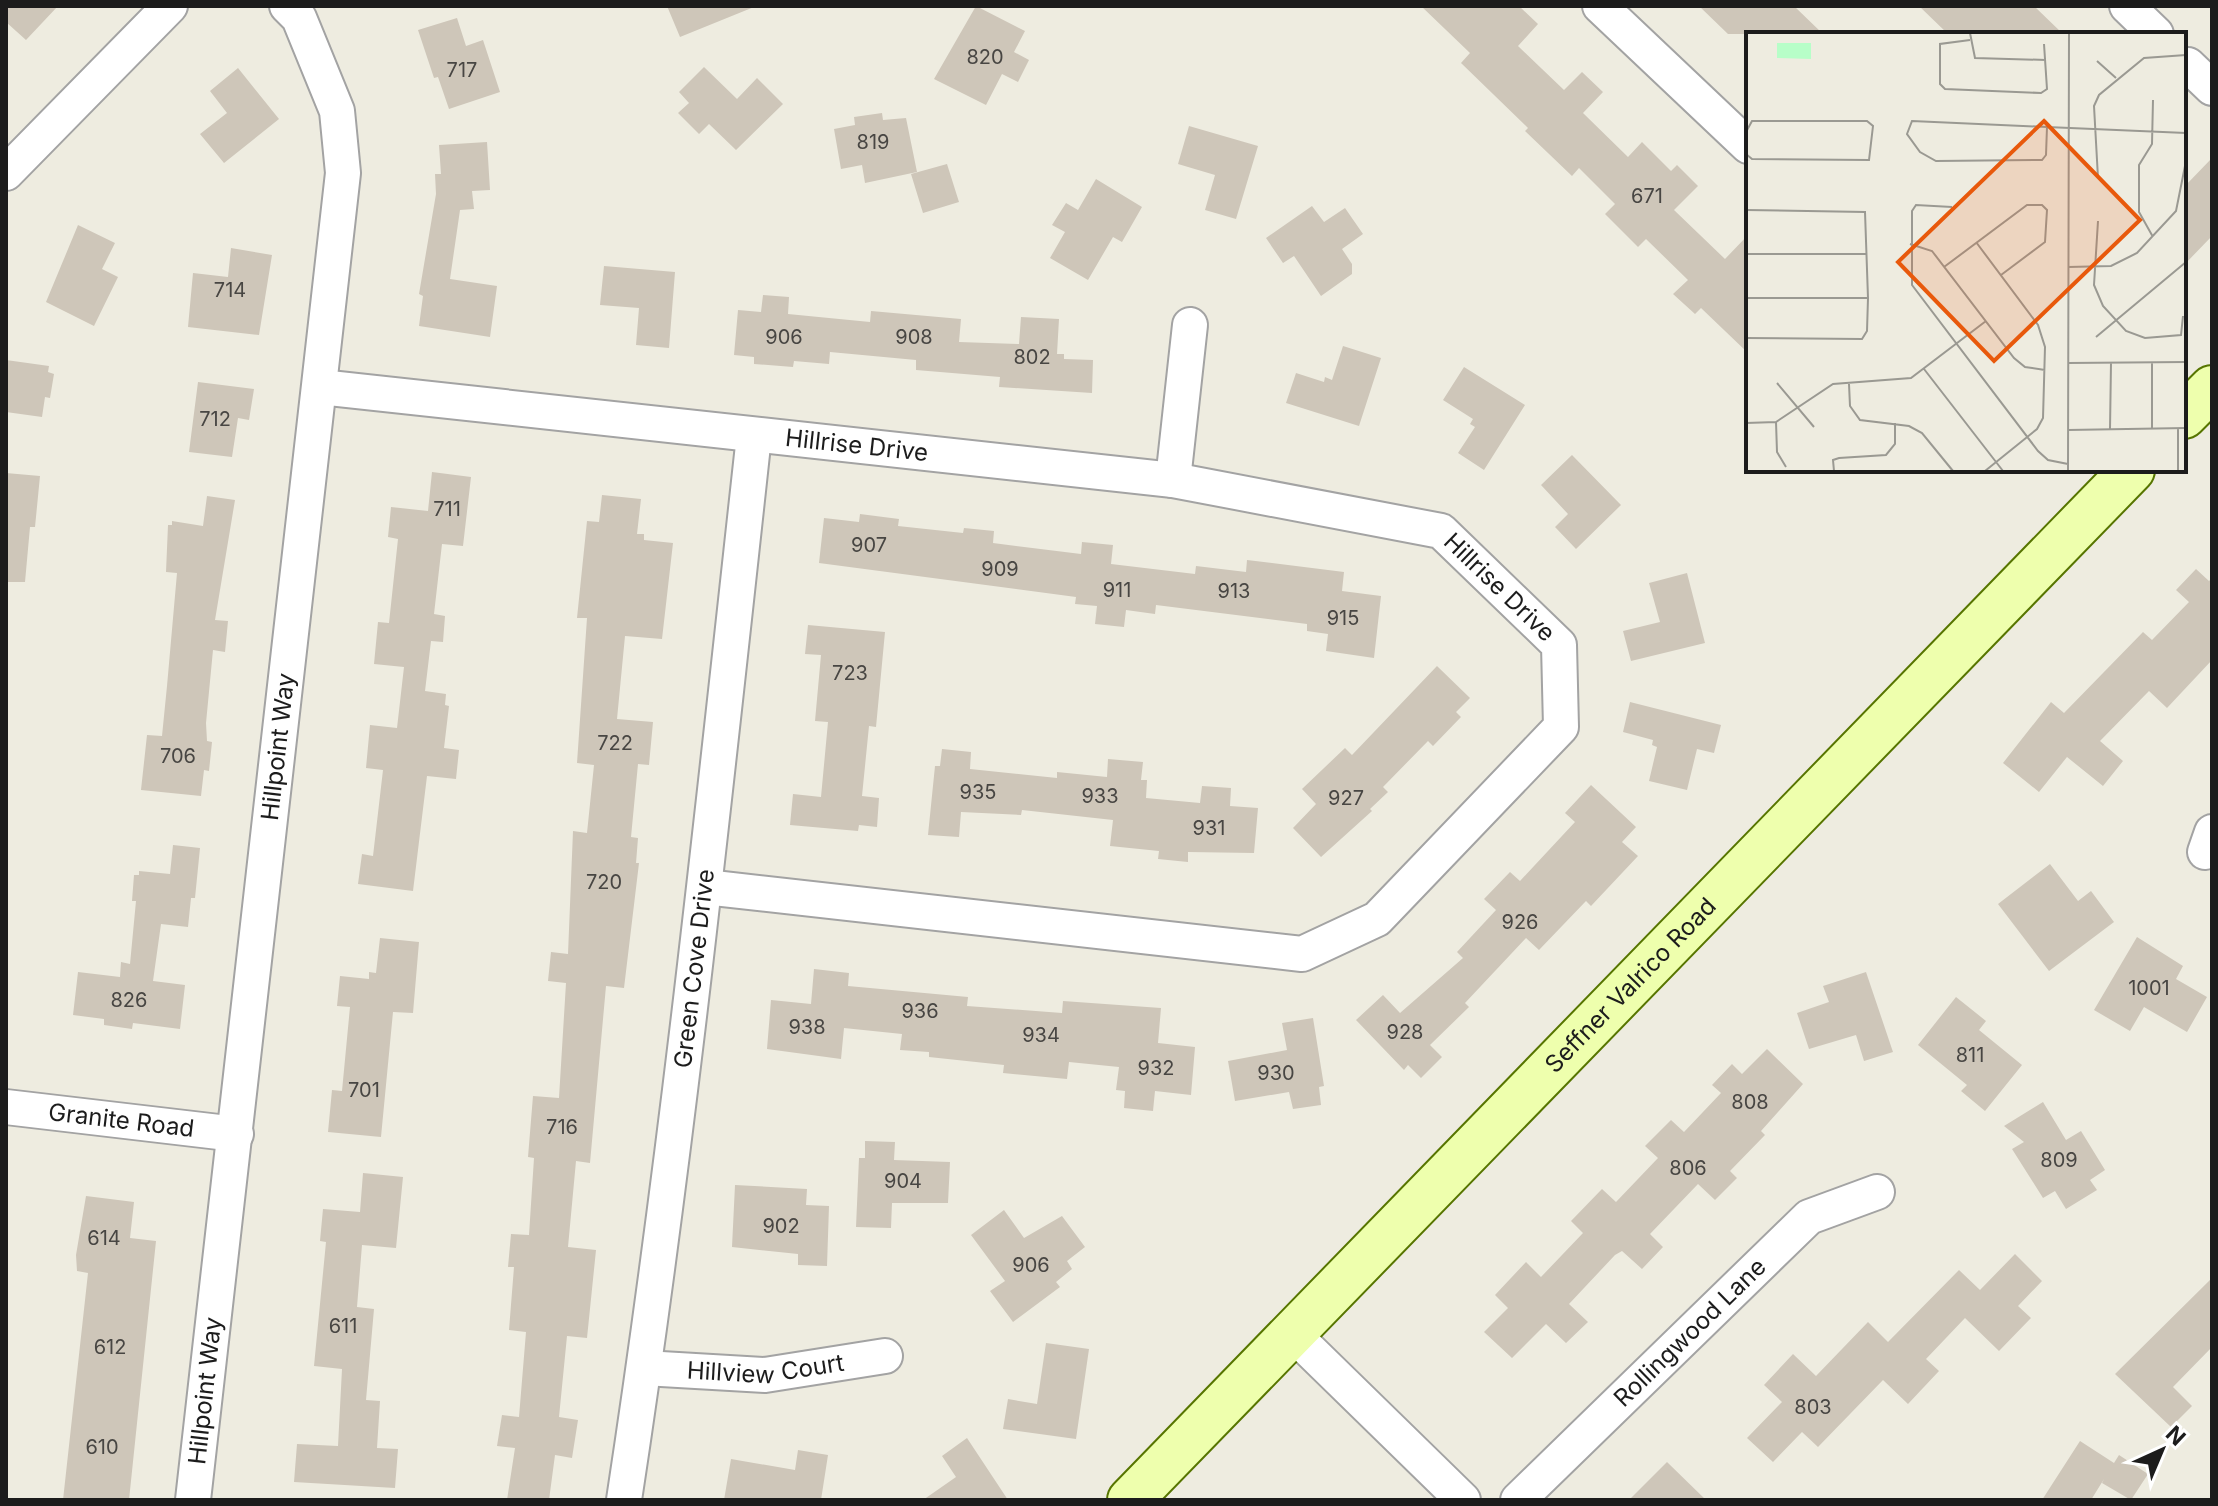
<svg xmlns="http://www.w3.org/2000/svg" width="2218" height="1506" font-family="Inter,sans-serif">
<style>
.building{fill:#cec6b9}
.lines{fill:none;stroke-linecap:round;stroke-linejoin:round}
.street-casing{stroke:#a3a3a3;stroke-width:38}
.secondary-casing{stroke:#577500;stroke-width:48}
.street{stroke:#fff;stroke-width:34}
.secondary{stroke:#eeffad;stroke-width:44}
.labels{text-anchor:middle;stroke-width:7;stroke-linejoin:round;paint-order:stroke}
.number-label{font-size:20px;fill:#484643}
.street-label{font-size:24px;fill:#1c1c1c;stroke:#fff}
.inset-road{fill:none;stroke:#9a9992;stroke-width:2}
.view{fill:#e8590c;fill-opacity:0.15;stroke:#e8590c;stroke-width:4}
.inset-edge{fill:none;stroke:#1c1c1c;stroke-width:4}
</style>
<rect width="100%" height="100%" fill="#eeece0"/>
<!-- building -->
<path class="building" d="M6,6h52l-32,34 -20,-18z
M667,6h87v1l-74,30z
M976,6l49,25 -11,21 15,8 -11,22 -16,-8 -16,31 -52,-26z
M1421,6h98l19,18 -20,22 46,44 18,-18 21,20 -20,21 45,44 14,-15 29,29 6,-6 21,21 -24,24 51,49 23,-24v118l-47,-45 -6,6 -22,-20 15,-14 -42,-41 -8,8 -33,-33 10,-10 -36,-36 -7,8 -47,-45 3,-3 -67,-65 9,-10z
M1699,6h95l29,28h-95z
M1919,6h115l29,28h-115z
M457,18l9,28 17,-6 17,52 -51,17 -11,-32 -4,1 -16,-48z
M704,67l33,32 20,-21 26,26 -47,46 -27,-26 -10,10 -21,-21 11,-10 -10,-11z
M238,68l41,51 -55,44 -24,-29 27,-21 -17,-22z
M882,113l1,7 23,-2 11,54 -52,11 -3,-18 -21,4 -7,-40 21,-4 -1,-8z
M1189,126l69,20 -22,73 -31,-9 10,-35 -37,-11z
M487,142l3,48 -18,1 2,18 -14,1 -10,69 47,7 -7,51 -71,-11 4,-30 -4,-2 17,-100 -1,-20h6l-2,-29z
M2212,158v78l-28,29v-78z
M947,164l12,38 -36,11 -12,-39z
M1096,179l46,28 -20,35 -9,-5 -25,43 -38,-22 15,-26 -13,-7 14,-22 12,7z
M1312,206l12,16 21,-14 18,26 -21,15 10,15v10l-31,22 -27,-40 -11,7 -17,-25z
M78,225l37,18 -13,26 16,8 -24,49 -48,-24z
M231,248l41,7 -13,80 -71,-8 5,-54 35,4z
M604,266l71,6 -6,76 -33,-3 3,-37 -39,-3z
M763,295l26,2 -1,17 82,8 1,-11 90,8 -2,23 60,2 2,-27 38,2 -2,35h7v5l29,1 -1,33 -93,-6 1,-10 -84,-7v-10l-86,-8 -1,12 -35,-3 -1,6 -39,-3v-7l-20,-2 4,-45 23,2z
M1343,346l38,12 -22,68 -73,-23 10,-30 28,9 1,-5 7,3z
M6,360l43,6 -1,6 6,2 -4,24 -5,-1 -3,20 -36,-5z
M1464,367l61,38 -41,65 -26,-17 17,-26 -5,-3 3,-5 -30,-19z
M198,382l56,7 -5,31 -11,-2 -6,39 -43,-5z
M1572,455l49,50 -45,44 -21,-22 13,-13 -27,-29z
M432,472l39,5 -8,69 -21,-2 -8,70 11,2 -2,26 -12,-1 -6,50 21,3 -1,11 4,1 -5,42 15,2 -3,29 -29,-3 -14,115 -55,-7 4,-30 11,2 10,-86 -17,-2 4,-43 27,3 7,-61 -30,-3 4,-42 11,1 9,-84 -10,-2 3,-30 37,4z
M6,473l34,3 -5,51h-5l-5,55h-19z
M602,495l39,4 -4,35h7v6l29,3 -11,96 -37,-3 -8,83 36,3 -4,43 -11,-1 -7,73 7,1 -2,25h3l-15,125 -18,-2 -16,177 -14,-2 -8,86 28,3 -9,88 -20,-2 -8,81 19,3 -6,38 -17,-3 -6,45h-42l8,-52 -18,-2 5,-31 17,2 7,-85 -17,-2 5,-63h-6l3,-33 18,1 5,-77 -6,-1 5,-61 26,2 7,-115 -18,-2 3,-29 17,2 5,-123 14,2 7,-68 -17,-2 10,-145h-10l10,-97 12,1z
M207,496l28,4 -20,120 13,1 -3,31 -12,-2 -7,73 1,18 5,1 -3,29 -5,-1 -3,26 -60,-6 6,-55 15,1 5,-50 10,-113 -11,-1 2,-47h4v-4l31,5z
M860,514l39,5 -1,7 65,7 1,-5 30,3 -1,12 88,11 1,-12 31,3 -2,19 84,10 1,-8 50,6 1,-12 97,12 -2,19 39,5 -7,62 -48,-7 2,-17 -21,-3v-7l-151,-19 -1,9 -29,-4 -2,17 -29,-3 2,-18 -22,-2 1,-7 -257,-34 5,-45 35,4z
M2196,569l13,12 3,-3v82l-45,48 -18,-17 -49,50 23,20 -20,25 -36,-29 -28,35 -36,-29 48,-61 13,11 79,-81 9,8 37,-38 -13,-12z
M1687,573l18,70 -74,18 -8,-30 37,-9 -11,-39z
M808,625l77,7 -9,95 -7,-1 -7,70 17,2 -2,29 -18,-2 -1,6 -68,-6 3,-31 28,3 7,-75 -13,-1 6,-66 -16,-1z
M1437,666l33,32 -14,14 5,5 -28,29 -5,-5 -45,46 5,5 -18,17 2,2 -51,46 -28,-29 23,-24 -14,-15 43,-41 7,7z
M1630,702l91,23 -7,28 -17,-4 -10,41 -38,-9 8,-34 -5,-2 1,-5 -30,-8z
M942,749l29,3 -1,17 87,9v-6l50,5 1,-18 35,3 -2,18h6l-1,18 54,5 2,-17 29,2 -1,18 28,2 -4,45 -66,-1v10l-30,-3 1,-8 -49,-5 3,-26 -91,-10 -1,5 -60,-3 -2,25 -31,-2 7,-69h5z
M1591,785l45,42 -14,15 16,14 -47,50 -5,-5 -47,49 -13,-12 -61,65 4,4 -39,38 12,12 -21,21 -13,-13 -4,5 -48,-50 27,-25 17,18 63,-55 -6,-6 39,-42 -12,-11 26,-27 10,9 55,-59 -10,-9z
M173,845l27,3 -5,50h-4l-3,29 -27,-3 -8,57 32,4 -5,44 -47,-6 -1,6 -28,-4v-6l-31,-4 5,-43 42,5 1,-15 9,2 6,-63h-4l2,-26h5v-4l31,3z
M2050,864l28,37 13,-10 23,31 -65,49 -51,-67z
M2137,937l46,29 -7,13 31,18 -20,35 -43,-25 -14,24 -36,-21z
M380,938l39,4 -6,71 -20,-1 -12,125 -53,-5 4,-42 10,1 8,-84 -13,-1 3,-30 29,3v-7l7,1z
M814,969l35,4 -1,13 120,11 -1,9 95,7 1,-12 98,7 -3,35 37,4 -4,48 -36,-4 -2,20 -29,-3 1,-17 -9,-1 3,-23 -50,-5 -2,17 -64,-6 1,-8 -75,-8v-5l-29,-2 2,-16 -58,-6 -3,31 -74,-10 4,-49 40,4z
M1866,972l27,80 -29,9 -8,-26 -47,14 -12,-36 32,-11 -6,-16z
M1956,997l30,24 -7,9 43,35 -37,46 -24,-20 6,-6 -49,-40z
M1313,1018l11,68 -5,1 2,18 -28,4 -4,-17 -54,9 -7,-40 59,-11 -5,-27z
M1767,1049l36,35 -42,47 4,4 -35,36 7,7 -22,22 -17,-16 -48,50 13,13 -21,22 -20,-18 -7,4 -46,49 19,18 -22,21 -20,-19 -34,34 -28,-26 24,-24 -13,-13 31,-33 15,15 42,-44 -12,-12 31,-32 14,13 42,-44 -13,-12 26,-26 13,12 37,-39 -9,-8 20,-21 10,10z
M2043,1102l23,38 15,-9 24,39 -15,10 7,10 -31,19 -11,-18 -12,7 -31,-49 12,-7 -20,-16z
M865,1141l30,1 -1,18 56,2 -2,41h-56l-1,25 -35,-1 3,-69h6z
M363,1173l40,4 -7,71 -34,-3 -5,62 17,2 -8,91 14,1 -3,47 21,1 -3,39 -101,-6 3,-38 41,2 4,-77 -28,-3 12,-124 -6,-1 3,-32 37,3z
M735,1185l72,4 -1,16 23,1 -2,60 -29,-1v-11l-66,-7z
M86,1196l48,6 -4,36 26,3 -27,259h-66l25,-227 -11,-2 -1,-16z
M1004,1210l20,28 38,-22 23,31 -18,14 5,8 -16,13 4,5 -47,35 -23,-31 15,-10 -34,-46z
M2015,1254l27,27 -24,25 13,12 -32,33 -34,-33 -39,41 13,12 -31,33 -25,-24 -65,67 -16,-15 -29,30 -26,-24 35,-36 -18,-17 29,-31 23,22 52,-54 20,20 71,-72 21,20z
M2212,1278v69l-39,40 19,19 -21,21 -56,-53z
M1046,1343l43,6 -13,90 -73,-10 5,-30 29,5z
M967,1438l41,62h-85l33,-23 -14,-21z
M2080,1441l34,22 5,-8 29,19 -17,26 -29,-17 2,-4 -13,21h-49z
M798,1450l30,5 -7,45h-97l7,-41 64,11z
M1667,1462l39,38h-77z"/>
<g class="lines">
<!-- street casing -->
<g class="street-casing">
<g id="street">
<path d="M1600,6l148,140"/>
<path d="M2127,6l29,28"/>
<path d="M2188,65l24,23"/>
<path d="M6,173l164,-167"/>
<path id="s1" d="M320,387l853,93 268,51 118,114 2,82 -184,192 -75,35 -597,-67"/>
<path d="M1173,480l17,-155"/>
<path d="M2205,852l7,-20"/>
<path id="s2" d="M6,1107l230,27"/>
<path d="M1292,1333l171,167"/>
<path id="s3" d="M644,1368l121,7 120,-19"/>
<path id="s4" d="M193,1500l150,-1327 -6,-62 -38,-93 -12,-12"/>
<path id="s5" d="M624,1500c54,-353 91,-709 130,-1064"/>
<path id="s6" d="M1518,1500l291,-283 68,-25"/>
</g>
</g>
<!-- secondary casing -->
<g class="secondary-casing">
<g id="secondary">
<path d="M2184,416l28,-28"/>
<path id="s7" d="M1130,1500l1002,-1030"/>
</g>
</g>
<!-- street -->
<use href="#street" class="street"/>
<!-- secondary -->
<use href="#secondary" class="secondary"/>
</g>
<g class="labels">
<!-- number labels -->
<g class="number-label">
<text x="985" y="64">820</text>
<text x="462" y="77">717</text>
<text x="873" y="149">819</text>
<text x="1647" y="203">671</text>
<text x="230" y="297">714</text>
<text x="784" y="344">906</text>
<text x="914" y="344">908</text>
<text x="1032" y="364">802</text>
<text x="215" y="426">712</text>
<text x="447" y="516">711</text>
<text x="869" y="552">907</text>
<text x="1000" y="576">909</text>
<text x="1117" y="597">911</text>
<text x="1234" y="598">913</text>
<text x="1343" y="625">915</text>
<text x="850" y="680">723</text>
<text x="615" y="750">722</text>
<text x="178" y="763">706</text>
<text x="978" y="799">935</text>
<text x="1100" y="803">933</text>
<text x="1346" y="805">927</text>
<text x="1209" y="835">931</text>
<text x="604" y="889">720</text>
<text x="1520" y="929">926</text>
<text x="2149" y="995">1001</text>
<text x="129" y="1007">826</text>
<text x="920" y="1018">936</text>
<text x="807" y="1034">938</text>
<text x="1405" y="1039">928</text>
<text x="1041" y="1042">934</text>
<text x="1970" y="1062">811</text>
<text x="1156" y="1075">932</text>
<text x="1276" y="1080">930</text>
<text x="364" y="1097">701</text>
<text x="1750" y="1109">808</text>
<text x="562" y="1134">716</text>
<text x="2059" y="1167">809</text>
<text x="1688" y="1175">806</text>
<text x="903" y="1188">904</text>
<text x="781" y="1233">902</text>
<text x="104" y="1245">614</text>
<text x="1031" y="1272">906</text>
<text x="343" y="1333">611</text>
<text x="110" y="1354">612</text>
<text x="1813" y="1414">803</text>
<text x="102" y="1454">610</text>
</g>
<!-- street labels -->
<g class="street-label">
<text dy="8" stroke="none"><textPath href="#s1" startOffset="540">Hillrise Drive</textPath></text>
<text dy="8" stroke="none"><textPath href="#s1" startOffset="1212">Hillrise Drive</textPath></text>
<text dy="8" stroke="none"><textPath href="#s4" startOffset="758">Hillpoint Way</textPath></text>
<text dy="8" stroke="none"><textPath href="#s5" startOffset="536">Green Cove Drive</textPath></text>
<text dy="8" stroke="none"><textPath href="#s7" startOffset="718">Seffner Valrico Road</textPath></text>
<text dy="8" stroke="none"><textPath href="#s2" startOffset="116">Granite Road</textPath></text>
<text dy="8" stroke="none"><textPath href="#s6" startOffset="240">Rollingwood Lane</textPath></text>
<text dy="8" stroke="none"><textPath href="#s3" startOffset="122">Hillview Court</textPath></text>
<text dy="8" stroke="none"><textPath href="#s4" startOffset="110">Hillpoint Way</textPath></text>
</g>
</g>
<!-- overview -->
<g transform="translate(1746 32)">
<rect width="440" height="440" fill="#eeece0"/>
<path d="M31,11h34v16l-34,-1z" fill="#b7fec8"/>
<path class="inset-road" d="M224,1l5,25 71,2M224,8l-30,4v40l5,5 96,4 6,-4 -3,-45M351,29l19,17M166,89l135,6 -1,28 -4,5 -106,1 -16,-9 -13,-18zM301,95l139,6M0,100l6,-11h115l6,5 -4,34 -117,-1 -6,-5M352,146l-4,-72 5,-11 45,-37 42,-3M206,175l-36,-2 -4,6v74l126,166 10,9 20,4M0,178l119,2 3,86 -1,33 -5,8 -116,-1M352,189l-4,64 9,21 23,25 19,7 36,-3 2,-19M407,205l-14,-25v-47l13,-21 1,-44M230,210l62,83 7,22 -2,71 -6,11 -52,42M164,212l22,7 82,107 11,9 20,3M0,222h121M198,235l83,-62h15l5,5 -2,32 -44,33M322,235l43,-1 26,-13 39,-42 10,-50M0,266h122M350,305l90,-75M322,331l118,-1M178,337l79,102M31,351l37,44M103,352l1,22 10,14 49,6 13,7 31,38M30,390l1,30 9,15M0,391l30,-1 57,-38 78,-6 75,-57M364,397l1,-66M406,397v-67M432,397v42M322,398l118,-2M88,439l-1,-11 6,-2 47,-3 9,-11v-21M322,439l1,-438"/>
<path class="view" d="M298,89l96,99 -146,141 -96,-99z"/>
<rect width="440" height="440" class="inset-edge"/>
</g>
<!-- border -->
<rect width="2218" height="1506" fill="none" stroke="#1c1c1c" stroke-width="16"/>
<!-- north arrow -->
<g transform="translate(2162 1450) rotate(44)" stroke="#ffffff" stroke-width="6" paint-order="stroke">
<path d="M0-6L14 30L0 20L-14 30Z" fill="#1c1c1c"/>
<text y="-12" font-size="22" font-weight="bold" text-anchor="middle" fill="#1c1c1c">N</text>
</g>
</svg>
